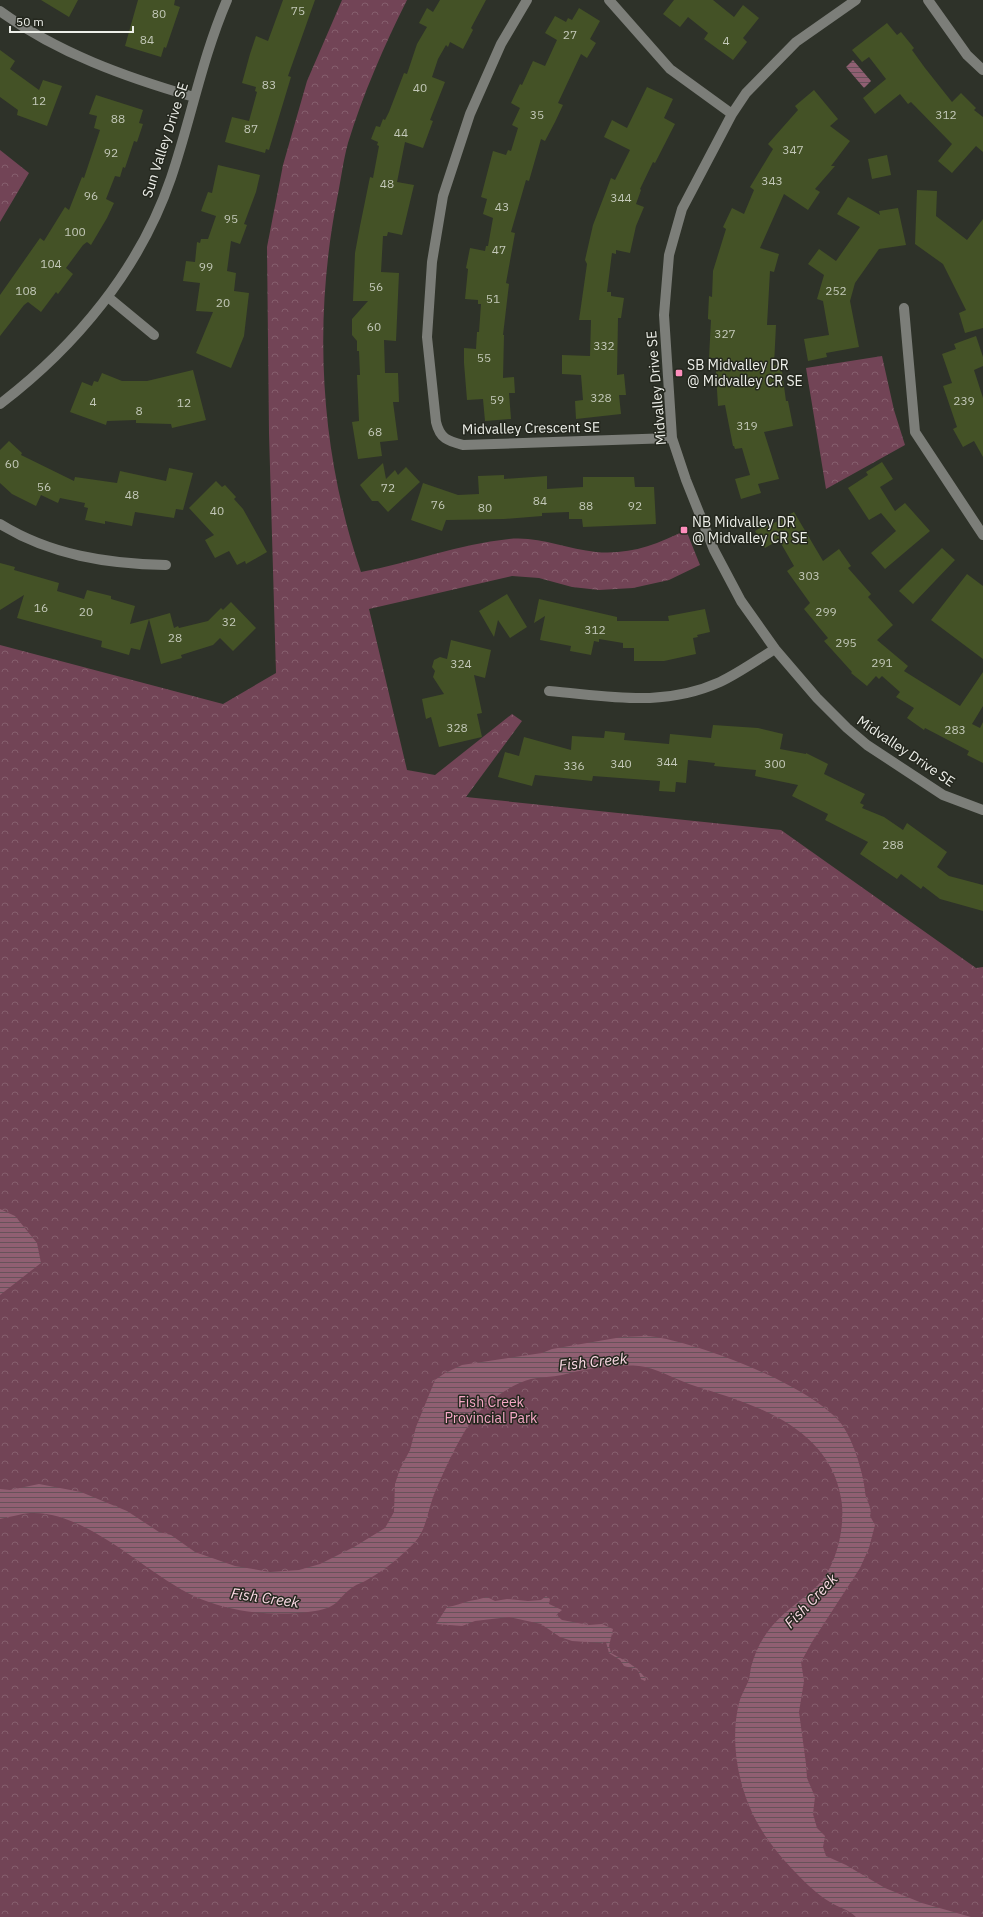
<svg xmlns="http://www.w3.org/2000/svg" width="983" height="1917" font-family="'IBM Plex Sans',sans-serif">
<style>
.park{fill:url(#park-crowns)}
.water{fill:url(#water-rules)}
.building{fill:#445226}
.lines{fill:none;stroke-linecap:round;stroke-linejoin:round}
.minor{stroke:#7c7e79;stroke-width:10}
.poi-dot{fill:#fe8ebc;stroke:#25281f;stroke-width:1.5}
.labels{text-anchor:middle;stroke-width:3;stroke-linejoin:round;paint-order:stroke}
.number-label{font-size:12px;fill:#c3c8b8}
.street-label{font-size:14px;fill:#edefe9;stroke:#25281f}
.poi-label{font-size:14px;fill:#edefe9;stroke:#25281f;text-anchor:start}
.park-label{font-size:14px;fill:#f6a8c6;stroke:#25281f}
.water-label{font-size:15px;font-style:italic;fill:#fbdae5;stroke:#25281f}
</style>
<defs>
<pattern id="park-crowns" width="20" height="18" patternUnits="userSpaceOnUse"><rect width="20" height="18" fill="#724456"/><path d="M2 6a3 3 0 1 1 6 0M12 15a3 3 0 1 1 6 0" fill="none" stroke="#865f6e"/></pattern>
<pattern id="water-rules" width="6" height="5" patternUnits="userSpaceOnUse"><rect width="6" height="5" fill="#905f72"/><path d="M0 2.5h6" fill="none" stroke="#68525a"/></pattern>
</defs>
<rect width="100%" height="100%" fill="#2e3229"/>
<!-- park -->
<path class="park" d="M342,0h65c-23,46 -44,94 -59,143 -5,18 -7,37 -11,56 -24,124 -17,253 24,373 49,-9 98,-28 148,-33 30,-3 57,10 87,13 33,3 60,-7 90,-22l14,35 -31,15 -36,8 -34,2 -27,-3 -33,-9 -27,-2 -143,33 38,161 28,5 77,-61 10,7 -56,76 315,33 195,138 7,-1v950h-983v-1272l223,59 53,-31 -7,-240 -2,-186 16,-82 24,-84z
M0,150l29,23 -29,49z
M882,356l12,54 11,35 -79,44 -20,-121z"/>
<!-- water -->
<path class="water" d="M853,60l18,21 -7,7 -18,-21z
M0,1209l15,7 22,27 4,20 -41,32z
M622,1337c11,0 23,-2 34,0 48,8 150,47 183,84 13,15 24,50 26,70 0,9 8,16 5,25l5,9 -6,23 -9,20 -48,74 -11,20 3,19 -5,31 7,52 1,14 8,19 -2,17 4,14 8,8 -2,11 3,9 20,9 39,23 37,15 49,14h-115c-8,-8 -17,-9 -26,-15 -21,-12 -57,-52 -69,-73 -22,-36 -32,-85 -22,-126 2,-8 6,-14 9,-21 2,-5 2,-10 3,-15 4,-15 11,-29 21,-41 14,-16 31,-27 46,-41 19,-19 28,-61 23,-87 -8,-50 -50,-78 -93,-94 -19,-8 -39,-13 -59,-20 -16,-6 -33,-16 -50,-18 -26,-2 -52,3 -77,9 -10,2 -21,2 -31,4 -22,6 -48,25 -61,44 -14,21 -25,46 -35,69 -7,16 -8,37 -20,50 -12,13 -33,30 -48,38 -5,3 -10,4 -14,7 -17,12 -13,20 -38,24 -40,6 -84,2 -121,-15 -49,-23 -108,-86 -164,-83 -10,1 -20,4 -30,6v-30l10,1 29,-6 42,8 46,19 32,21 12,3 24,17 40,14 18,3 17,3 29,-2 21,-6 34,-17 31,-19 9,-16 1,-28 5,-15 10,-19 6,-23 19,-47 10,-7 17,-8 80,-12 10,-4z
M546,1596l4,3 -1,5 13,6 -6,5 6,5 27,5 13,-1 11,5 -4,17 2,7c14,8 25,12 35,26l-1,2 -4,-2 -3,-9 -14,-4 -4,-6 -11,-7 -3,-11 -5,1 -29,-2 -12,-4 -19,-13 -32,-7 -34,4 -13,5 -26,-2 11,-17c8,-1 14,-4 22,-6 6,-1 11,-2 18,-4l8,4 12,-2 21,2 13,-1z"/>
<!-- building -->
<path class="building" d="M41,0h37l-9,17z
M138,0h37l-1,5 6,2 -14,41 -2,-1 -3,10 -36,-11z
M283,0h32l-27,76 3,1 -22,73 -3,-1 -1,4 -40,-11 7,-25 17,4 8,-29 -2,-1 1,-4 -14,-4 8,-29 6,-18 12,5z
M440,0h46l-15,28 2,2 -10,19 -13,-7 -2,5 -2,-2 -8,14 -6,18 13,5 -15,38 3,1 -10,27 -18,-6 -8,40 17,3 -12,50 -14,-3 -1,4h-4l-2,36 18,1 -3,68 -12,-1 1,33h13l1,29h-6l5,38 -18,2 2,14 -24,3 -6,-37 7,-1 -2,-46h3l-1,-24h-2v-10l-5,-6v-16l16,-18h-15l2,-48 5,-27 10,-49 3,1 6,-32 -2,-1 1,-3 -7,-3 5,-13 4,1 3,-8 2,1 4,-8 15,-39 3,1 10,-30 10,-17 -8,-4 8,-15 6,4z
M674,0h39l21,17 9,-12 16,13 -16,20 4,4 -14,18 -29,-21 4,-6 -20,-16 -8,10 -17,-13z
M579,8l21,13 -10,18 6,4 -9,15 -6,-4 -23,49 5,2 -8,17 -10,19 -4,-2 -12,42 -3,-1 -15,52 4,1 -9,50 3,1 -6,51h1l-1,43 11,-1 1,16h-6l2,26 -26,2 -2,-22 -16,1 -3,-37v-15l12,1 1,-17h2l2,-28h-3v-4l-13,-1 3,-30 -2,-1 4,-20 15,3 1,-5h2l5,-28 -10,-4 4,-15 -6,-2 12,-46 13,4 2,-5 3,1 7,-23 -6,-3 8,-17 -9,-5 9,-19 2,1 11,-24 12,5 12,-26 -12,-7 10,-17 11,6 2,-4 4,2z
M887,23l10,12 4,-3 13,16 -2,2 13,18 27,34 9,-9 15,15 -2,2 9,7v35l-7,-6 -24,27 -14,-12 14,-17 -41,-42 -3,2 -8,-10 -25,20 -12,-16 23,-19 -17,-22 -7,5 -10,-12z
M0,50l15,11 -5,8 29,21 4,-10 19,6 -15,40 -30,-11 1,-5 -18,-13z
M647,87l26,12 -9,19 11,6 -20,39 -2,-1 -13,27 1,1 -5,14 8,3 -8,19 -6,27 -14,-3v4l-4,-1 -5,39h4v4l13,2 -3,20h-3l-1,57 7,-1 2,21h-7l2,19 -45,5 -1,-18 8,-1 -2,-25 -19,-1v-19l28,1 1,-36h-12l8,-56 -2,-4 8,-35 18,-47 4,2 15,-30 -26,-13 8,-17 15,8z
M814,90l24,29 -8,7 20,15 -19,25h4l-20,23 5,3 -12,18 -24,-16 -24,54 19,6 -5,18 -4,-1 -3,54h9l-2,40 7,-1 5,37h2l5,25 -29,6 15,47 -21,5 3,9 -20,6 -6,-20 15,-4 -8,-27 -7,1 -1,-3h-1l-8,-41 -7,1 -3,-48h-6l2,-38 -3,-1v-2l1,-21 3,1 1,-26 13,-42 -3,-2 9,-19 12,6 10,-24 -4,-3 23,-38 -5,-5 30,-34 -3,-4z
M96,95l47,15 -4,13 4,1 -6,18 -3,-1 -9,27 -2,-1 -3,10 -5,-1 -9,23 8,4 -7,15 -16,27 -4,-3 -4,3 -17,23 7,6 -15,20 -2,-2 -15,20 -13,-10 -4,3 -24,31v-41l40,-57 4,3 21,-34 4,3 13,-33 2,1 16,-48 -6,-2 3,-12 -8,-2z
M887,155l4,20 -19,4 -4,-20z
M218,165l42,10 -4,17 -12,32 3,1 -7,19 -9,-3 -4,30 9,2 -2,18 15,2 -5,43 -13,32 -35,-15 17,-41 -17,-1 4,-28 -17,-2 3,-20 9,1 2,-20 3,1 1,-4h7l8,-23 -15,-5 7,-19 4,1z
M917,190l20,1 -1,25 31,24 16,-21v109l-18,5 -6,-20 7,-3 -23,-46 -28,-20z
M848,197l32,18 -1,-4 19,-3 8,37 -27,4 -24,34 -5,18 9,46 -33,6 1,4 -19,4 -4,-22 25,-4 -6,-34 -6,-2 7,-24 -16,-11 11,-15 17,12 24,-34 -23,-13z
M976,336l7,21v9l-9,4 9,28v59l-9,-16 -11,6 -10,-18 4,-2 -14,-41 9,-3 -10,-29 14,-5 -2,-5z
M193,370l13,50 -34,8 -1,-4 -35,-1v-3l-29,1 -1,4 -36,-13 12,-30 10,4 2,-5 4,1 4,-9 20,8h25z
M9,441l13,12 -1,2 53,26 1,-4 42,6 3,-12 46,10 3,-13 24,5 -10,37 -7,-1 -2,9 -39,-6 -3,14 -27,-5v3l-20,-4 3,-12 -4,-1 1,-4 -25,-5 -2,5 -17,-8 -5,11 -24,-12 -12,-11v-33z
M882,462l11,17 -13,8 15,24 10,-8 25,28 -45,38 -14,-16 25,-22 -15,-18 -12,7 -21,-32 20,-13 -2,-3z
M383,463l3,16 9,-9 3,5 8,-8 14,15 -32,30 -10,-11h-6l-12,-16z
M504,475v4l43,-3v13l36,-2v-10h51l1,10h19l2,37 -73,3 -1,-8h-13v-7l-27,1v3l-38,3 -58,1 -4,11 -31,-11 12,-37 35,12 21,-1 -1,-18z
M216,481l6,6 3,-2 11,12 -2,2 9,10 24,43 -21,12 -1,-3 -8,4 -8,-14 -14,7 -10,-18 9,-5 -25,-27z
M794,512l29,49 16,-12 12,17 -3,2 23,26 -3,3 25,28 -16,15 31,26 -4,5 56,35 23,-34v34l-11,18 8,4 3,-6v41l-16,-8 2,-4 -44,-23 -1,2 -17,-12 7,-10 -18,-11 4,-5 -18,-16 -3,3 -3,-3 -9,10 -16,-13 1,-1 -28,-31 4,-3 -24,-29 6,-6 -23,-32 7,-5 -15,-26 -14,8 -10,-17 18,-11 1,3z
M942,548l13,12 -42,44 -14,-13z
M0,563l15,4 -1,3 45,13 -2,8 27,8 3,-9 24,6v3l24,7 -5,18 19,-5 -9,31 -9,-2 -2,7 -28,-8 1,-6 -85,-23 7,-23 -24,15z
M967,574l16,12v73l-52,-39z
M507,594l20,33 -17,11 -12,-18 -4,17 -15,-26z
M539,599l78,18v4h52l-1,-5 37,-7 5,23 -13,3 1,2 -5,1 3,16 -32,7h-30v-13h-11v-5l-24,-4v3l-5,-1 -3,14 -21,-4 1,-5 -31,-6 5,-24 -11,7z
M231,602l25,26 -23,23 -13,-13 -7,7 -32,10 1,3 -21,6 -12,-45 21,-6 4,15 4,-2 1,2 29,-7 13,-13 2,2z
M451,640l40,10 -6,28 -11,-3 8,38 -5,1 5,23 -43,10 -8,-30 -5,2 -4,-20 22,-5 -11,-17 2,-6 -3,-4 2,-7 6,-3 7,2z
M713,725l45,3 25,6 -3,15 26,5v-1l22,11 -4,10 41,20 -5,9 4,2 -2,3 22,9 19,13 4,-7 40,29 -10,15 12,9 34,9v26l-43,-12 -17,-13 -2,3 -20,-15 -4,5 -37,-25 8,-12 -43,-22 3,-6 -36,-18 6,-11 -43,-9 1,-6 -42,-4 1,-3 -27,-3 -2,23 -10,-1 -1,10 -16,-1 1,-10 -67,-5 -1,5 -57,-6 -3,11 -34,-9 7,-25 14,4 5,-19 47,13 1,-14 32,2 1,-7 20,2 -1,7 45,4 1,-10 41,4z"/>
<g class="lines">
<!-- minor -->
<path class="minor" d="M527,0l-26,44 -31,70 -27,82 -11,66 -5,75 9,85c4,17 12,19 27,23l209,-7
M609,0l61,69 62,45
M856,0l-60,42 -50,51 -14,21 -50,95 -13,46 -5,60 8,123 14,42 28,70 27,51 34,48 42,49 30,30 20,17 76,50 40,15
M928,0l39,55 16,15
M0,11c58,42 125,66 194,86
M108,297l46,38
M904,308l11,124 68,103
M0,404c76,-58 140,-135 171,-226 20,-59 31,-120 56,-178
M0,524c50,31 108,40 166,41
M549,691c61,5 113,17 171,-9 19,-9 37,-22 55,-33"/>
</g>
<!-- markers -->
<g class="poi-dot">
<rect x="675" y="369" width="8" height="8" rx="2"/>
<rect x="680" y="526" width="8" height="8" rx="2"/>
</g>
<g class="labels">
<!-- number labels -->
<g class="number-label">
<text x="298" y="15">75</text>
<text x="159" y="18">80</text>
<text x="570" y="39">27</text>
<text x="147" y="44">84</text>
<text x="726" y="45">4</text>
<text x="269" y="89">83</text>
<text x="420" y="92">40</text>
<text x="39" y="105">12</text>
<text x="537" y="119">35</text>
<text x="946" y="119">312</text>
<text x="118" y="123">88</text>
<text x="251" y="133">87</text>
<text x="401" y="137">44</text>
<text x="793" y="154">347</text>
<text x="111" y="157">92</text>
<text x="772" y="185">343</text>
<text x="387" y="188">48</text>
<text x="91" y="200">96</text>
<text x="621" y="202">344</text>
<text x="502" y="211">43</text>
<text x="231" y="223">95</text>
<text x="75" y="236">100</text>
<text x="499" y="254">47</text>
<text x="51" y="268">104</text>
<text x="206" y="271">99</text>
<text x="376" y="291">56</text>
<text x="26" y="295">108</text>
<text x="836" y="295">252</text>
<text x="493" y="303">51</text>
<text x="223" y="307">20</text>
<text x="374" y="331">60</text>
<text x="725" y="338">327</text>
<text x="604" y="350">332</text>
<text x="484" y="362">55</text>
<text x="601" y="402">328</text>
<text x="497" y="404">59</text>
<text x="964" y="405">239</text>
<text x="93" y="406">4</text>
<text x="184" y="407">12</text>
<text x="139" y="415">8</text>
<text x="747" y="430">319</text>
<text x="375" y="436">68</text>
<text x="12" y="468">60</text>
<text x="44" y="491">56</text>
<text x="388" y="492">72</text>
<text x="132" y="499">48</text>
<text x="540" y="505">84</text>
<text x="438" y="509">76</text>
<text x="586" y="510">88</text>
<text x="635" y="510">92</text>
<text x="485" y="512">80</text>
<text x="217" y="515">40</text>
<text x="809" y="580">303</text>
<text x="41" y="612">16</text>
<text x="86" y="616">20</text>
<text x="826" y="616">299</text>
<text x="229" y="626">32</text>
<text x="595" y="634">312</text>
<text x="175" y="642">28</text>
<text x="846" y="647">295</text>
<text x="882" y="667">291</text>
<text x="461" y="668">324</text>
<text x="457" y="732">328</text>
<text x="955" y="734">283</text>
<text x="667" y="766">344</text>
<text x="621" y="768">340</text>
<text x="775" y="768">300</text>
<text x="574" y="770">336</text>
<text x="893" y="849">288</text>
</g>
<!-- street labels -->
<g class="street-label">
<text transform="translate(165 140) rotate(-72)" y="5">Sun Valley Drive SE</text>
<text transform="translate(656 388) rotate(-95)" y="5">Midvalley Drive SE</text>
<text transform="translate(531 428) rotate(-1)" y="5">Midvalley Crescent SE</text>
<text transform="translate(906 751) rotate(34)" y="5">Midvalley Drive SE</text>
</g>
<!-- poi labels -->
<g class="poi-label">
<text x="687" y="370">SB Midvalley DR<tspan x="687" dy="16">@ Midvalley CR SE</tspan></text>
<text x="692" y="527">NB Midvalley DR<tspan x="692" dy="16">@ Midvalley CR SE</tspan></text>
</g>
<!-- park labels -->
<g class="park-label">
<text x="491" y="1407">Fish Creek<tspan x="491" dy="16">Provincial Park</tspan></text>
</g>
<!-- water labels -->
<g class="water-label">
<text transform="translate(593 1362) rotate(-6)" y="5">Fish Creek</text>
<text transform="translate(265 1598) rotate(8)" y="5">Fish Creek</text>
<text transform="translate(811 1601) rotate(-46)" y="5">Fish Creek</text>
</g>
</g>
<!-- scale -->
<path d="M10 26v6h123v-6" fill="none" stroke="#edefe9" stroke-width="2"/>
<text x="16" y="26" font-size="12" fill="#edefe9" stroke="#25281f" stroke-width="3" paint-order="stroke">50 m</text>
</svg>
